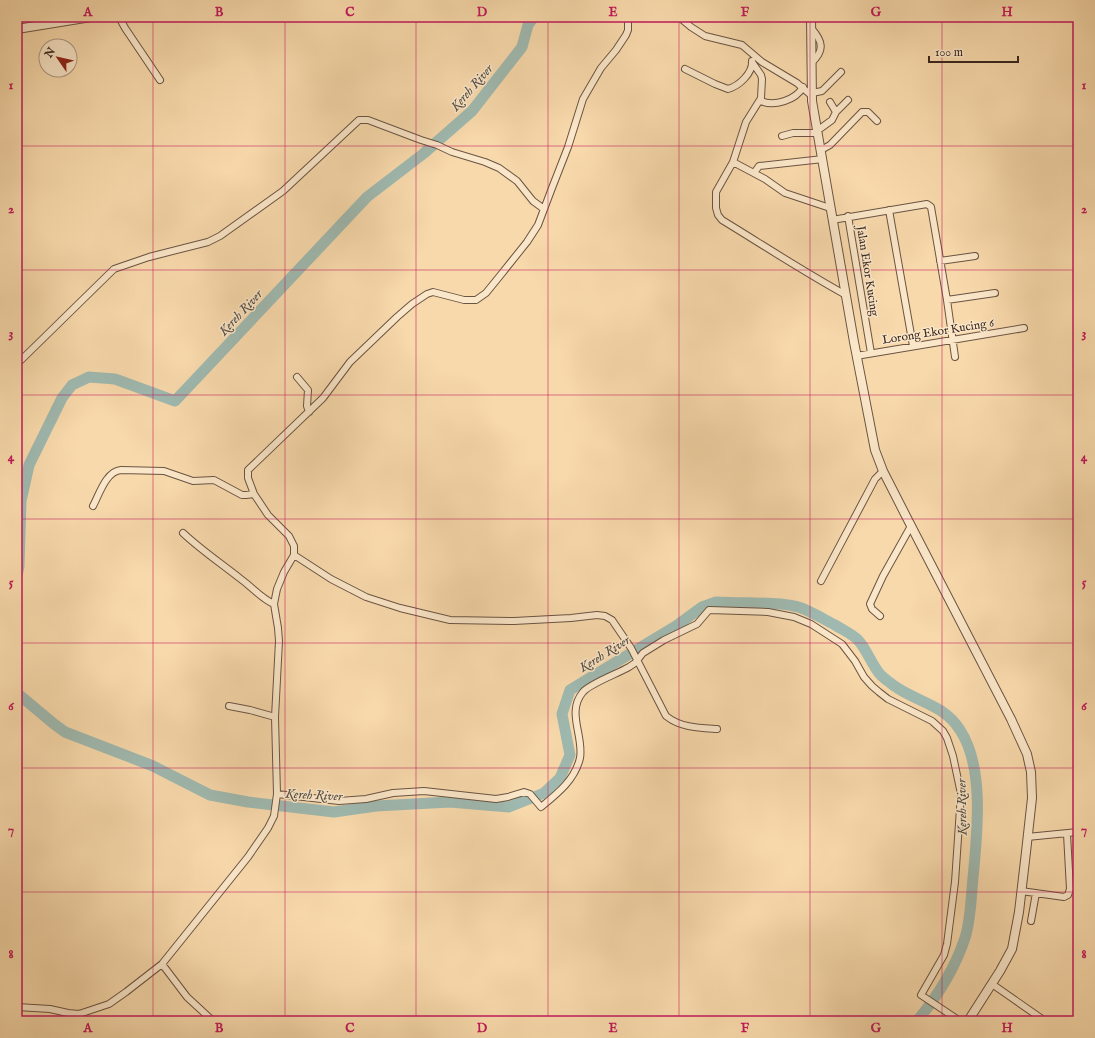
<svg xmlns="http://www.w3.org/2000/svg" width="1095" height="1038" font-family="'IM FELL English',serif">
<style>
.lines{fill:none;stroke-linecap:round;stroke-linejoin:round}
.river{stroke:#9fb9b0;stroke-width:11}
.minor-casing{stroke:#6a5443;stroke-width:8}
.tertiary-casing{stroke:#6a5443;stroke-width:10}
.minor{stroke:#fae6c8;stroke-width:6}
.tertiary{stroke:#fae6c8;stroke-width:8}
.grid{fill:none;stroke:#c2185b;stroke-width:1;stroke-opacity:0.55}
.labels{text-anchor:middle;stroke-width:3;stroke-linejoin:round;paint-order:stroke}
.street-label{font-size:12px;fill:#3a2820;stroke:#fae6c8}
.water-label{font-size:13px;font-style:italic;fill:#534c44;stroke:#fae6c8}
.neatline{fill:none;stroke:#c2185b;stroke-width:1.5}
.grid-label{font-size:13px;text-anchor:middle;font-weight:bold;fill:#c2185b}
</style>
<rect width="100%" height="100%" fill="#f8d9ab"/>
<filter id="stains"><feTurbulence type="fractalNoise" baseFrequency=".005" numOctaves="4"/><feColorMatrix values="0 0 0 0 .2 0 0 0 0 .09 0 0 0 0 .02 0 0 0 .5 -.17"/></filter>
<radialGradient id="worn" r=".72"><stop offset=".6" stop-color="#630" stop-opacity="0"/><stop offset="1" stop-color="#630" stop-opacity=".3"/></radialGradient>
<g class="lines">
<!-- river -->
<path class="river" d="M17,576l2,-10 2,-65 8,-36 33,-67 10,-13 17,-8 26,2 60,22 192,-204 56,-43 49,-43 50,-64 6,-22 6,-8
M17,693l37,31 11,8 88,34 57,29 38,7 86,10 42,-6 74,-4 59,5 35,-14 16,-15 10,-23 -8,-41 8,-24 106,-64 26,-19 14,-5c25,2 54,-1 78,4 12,2 31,14 41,19 8,5 17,9 23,15 9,10 13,23 21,33 4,5 9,8 14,12 23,17 51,19 67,45 25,38 17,104 13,148 -2,19 -2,41 -8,60 -10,30 -28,59 -48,83"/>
<!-- minor casing -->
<g class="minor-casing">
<path id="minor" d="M119,17l6,11 35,52
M679,17l12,10 14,9 37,9 20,17 35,21 15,13
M752,62l9,13 1,4 -1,19 -15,24 -13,40 -17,30v16l2,7 4,5c41,25 82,52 124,75
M811,63c14,-12 12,-22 0,-35
M685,69l30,15 13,5c11,-3 25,-16 24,-28
M812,93l10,-2 19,-19
M761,101c13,6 35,-1 42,-14
M830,102l6,10
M816,128h5l11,-8 4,-8 12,-12
M782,136l11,-3h25
M821,150l9,-5 32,-33h6l9,9
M733,162l32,17 20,14 45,15
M754,173l5,-7 64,-7
M889,210l24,136
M848,216l23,137
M832,220l95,-16 4,3 16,93 8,57
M940,261l35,-5
M947,300l48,-7
M856,356l168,-28
M17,364l97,-95 35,-12 59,-15 12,-6 63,-45 76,-71h9l53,20 16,5 15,7 33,10 14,6 18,13 16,20 11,8
M297,377l11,13 -1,16 2,6
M93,506c6,-11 13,-35 28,-36l43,1 29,10 21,-1 28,15h4l8,-1
M183,533c18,17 39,31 59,47 11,8 20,19 32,24
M294,555l37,24 35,18 34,11 50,12 64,1 57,-3 26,-3 8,1 7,4 19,28 35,68c15,12 34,12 51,13
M821,581l54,-102 8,-8
M880,616l-8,-7 -2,-5 13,-28 28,-50
M229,706l21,4 25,7
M277,794l62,7 27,-2 27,-6 31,-2 72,8 12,-2 16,-5 6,2 11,13c16,-13 34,-27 39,-49 4,-22 -14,-46 3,-66 8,-9 34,-18 46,-25l6,-4 8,-10 21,-13 33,-16 12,-14 59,2 26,5 17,7 31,20 13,17 9,16 8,9 7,6 9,7 44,22 11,10 4,7 6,18 8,38 -6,88 -8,62 -3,11 -23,40 39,26
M1027,837l51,-5
M1021,891l43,6 4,-2 2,-6 -3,-55
M1031,921l5,-28
M162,964l25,33 26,24
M992,984l53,37
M17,1007l33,2 18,4 11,1 30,-10 17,-12 36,-28 86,-107 20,-29 6,-12 3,-22 -2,-77 4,-76 -1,-13 -4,-24 3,-15 7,-17 10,-17v-9l-5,-10 -21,-21 -14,-21 -6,-16v-8l75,-72 27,-36 47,-45 15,-13 15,-10 6,-2 31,8h12l10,-7 13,-16 28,-35 11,-17 14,-37 16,-41 15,-48 18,-31 15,-18 10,-15 2,-5v-13
M79,1014l6,7"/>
</g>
<!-- tertiary casing -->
<g class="tertiary-casing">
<path id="tertiary" d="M811,17l1,84 42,241 21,108 8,21 25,49 103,199 16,35 4,18 1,26 -6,54 -7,60 -7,37 -12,22 -32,50
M17,29l74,-12"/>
</g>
<!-- minor -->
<use href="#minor" class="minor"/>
<!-- tertiary -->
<use href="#tertiary" class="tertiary"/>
</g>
<!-- grid -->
<path class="grid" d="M153,17v1004M285,17v1004M416,17v1004M548,17v1004M679,17v1004M810,17v1004M942,17v1004M17,146h1061M17,270h1061M17,395h1061M17,519h1061M17,643h1061M17,768h1061M17,892h1061"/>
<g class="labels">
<!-- street labels -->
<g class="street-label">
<text transform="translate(868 271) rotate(81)" y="4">Jalan Ekor Kucing</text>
<text transform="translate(938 331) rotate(-9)" y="4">Lorong Ekor Kucing 6</text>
</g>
<!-- water labels -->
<g class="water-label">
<text transform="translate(471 87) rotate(-49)" y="5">Kereh River</text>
<text transform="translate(240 312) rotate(-47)" y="5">Kereh River</text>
<text transform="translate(604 653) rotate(-32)" y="5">Kereh River</text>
<text transform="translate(314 794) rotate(3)" y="5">Kereh River</text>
<text transform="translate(961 807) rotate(-91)" y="5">Kereh River</text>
</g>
</g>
<!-- margin -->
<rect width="1095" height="1038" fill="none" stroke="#f8d9ab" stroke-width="44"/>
<!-- north arrow -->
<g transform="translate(58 58) rotate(304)"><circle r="19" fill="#fae6c8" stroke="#ad9a85"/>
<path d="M0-3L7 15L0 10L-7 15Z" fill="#8f2418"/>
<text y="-6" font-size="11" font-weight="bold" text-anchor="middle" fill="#3a2820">N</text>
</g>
<!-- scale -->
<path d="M929 56v6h89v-6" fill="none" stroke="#3a2820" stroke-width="2"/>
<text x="935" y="56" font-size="12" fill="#3a2820" stroke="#fae6c8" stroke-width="3" paint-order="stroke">100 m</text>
<rect x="22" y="22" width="1051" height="994" class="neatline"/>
<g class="grid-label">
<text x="88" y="16">A</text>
<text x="219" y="16">B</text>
<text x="350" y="16">C</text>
<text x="482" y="16">D</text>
<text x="613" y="16">E</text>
<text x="745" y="16">F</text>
<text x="876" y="16">G</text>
<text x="1007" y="16">H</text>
<text x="11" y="89">1</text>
<text x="1084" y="89">1</text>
<text x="11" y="213">2</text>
<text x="1084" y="213">2</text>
<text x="11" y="337">3</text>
<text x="1084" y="337">3</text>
<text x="11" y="461">4</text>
<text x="1084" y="461">4</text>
<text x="11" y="586">5</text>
<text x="1084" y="586">5</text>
<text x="11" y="710">6</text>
<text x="1084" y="710">6</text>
<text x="11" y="834">7</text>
<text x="1084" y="834">7</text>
<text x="11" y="958">8</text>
<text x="1084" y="958">8</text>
<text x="88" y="1032">A</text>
<text x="219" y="1032">B</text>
<text x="350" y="1032">C</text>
<text x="482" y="1032">D</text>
<text x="613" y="1032">E</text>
<text x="745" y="1032">F</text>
<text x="876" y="1032">G</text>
<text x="1007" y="1032">H</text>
</g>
<rect width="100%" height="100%" filter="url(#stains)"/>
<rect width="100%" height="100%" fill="url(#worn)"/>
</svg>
